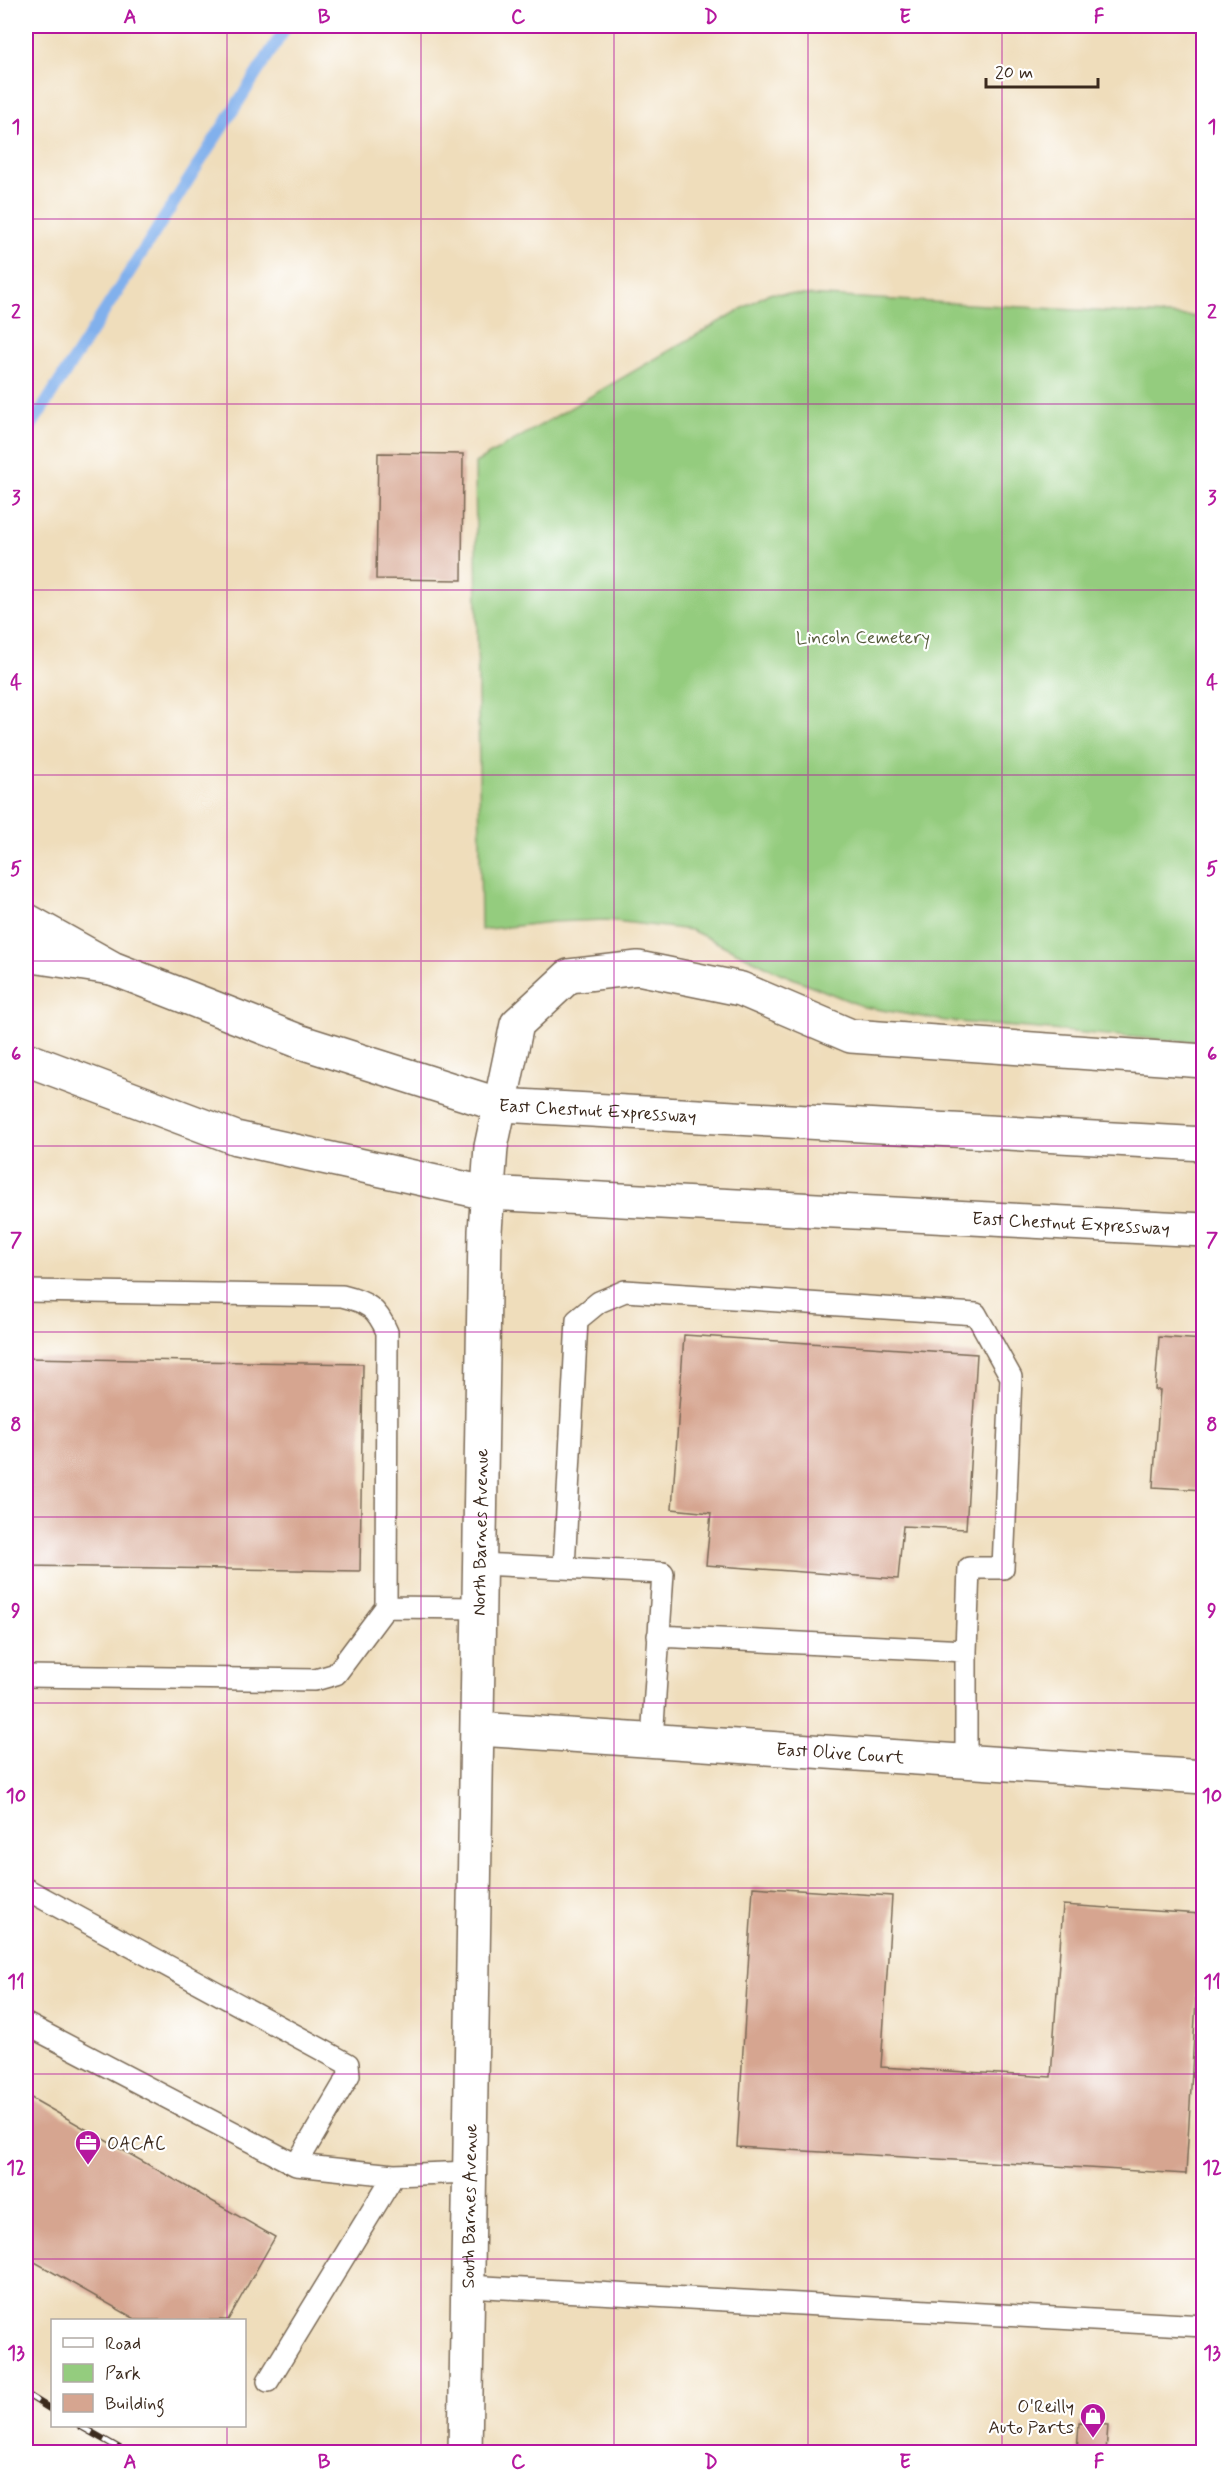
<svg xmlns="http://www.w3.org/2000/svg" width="1229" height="2478" font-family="Mynerve,sans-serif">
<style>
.green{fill:#94cc7e;stroke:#687b4e;stroke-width:1.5}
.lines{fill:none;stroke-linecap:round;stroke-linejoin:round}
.stream{stroke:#81b0ec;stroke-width:12}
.building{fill:#d6a590}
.lane-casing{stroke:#7a6955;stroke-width:24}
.street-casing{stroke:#7a6955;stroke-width:36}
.secondary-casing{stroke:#7a6955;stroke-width:36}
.primary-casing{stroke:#7a6955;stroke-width:36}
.lane{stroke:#fff;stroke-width:21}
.street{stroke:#fff;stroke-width:33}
.secondary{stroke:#fff;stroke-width:33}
.primary{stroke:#fff;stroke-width:33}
.rail-casing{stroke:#3b2a1e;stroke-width:7}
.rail{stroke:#fff;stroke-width:4.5;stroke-dasharray:14;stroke-linecap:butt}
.grid{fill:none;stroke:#b5179e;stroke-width:1.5;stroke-opacity:0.55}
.labels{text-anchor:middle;stroke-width:4.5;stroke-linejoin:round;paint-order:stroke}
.park-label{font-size:18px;fill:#565b3b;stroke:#fff}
.street-label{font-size:18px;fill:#3b2a1e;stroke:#fff}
.poi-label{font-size:18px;fill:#3b2a1e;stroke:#fff;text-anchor:start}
.neatline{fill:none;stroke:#b5179e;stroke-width:2}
.grid-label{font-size:20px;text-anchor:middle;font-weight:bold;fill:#b5179e}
</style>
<rect width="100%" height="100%" fill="#fff"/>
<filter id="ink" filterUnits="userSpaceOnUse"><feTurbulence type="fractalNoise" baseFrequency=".0167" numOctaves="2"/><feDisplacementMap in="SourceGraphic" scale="12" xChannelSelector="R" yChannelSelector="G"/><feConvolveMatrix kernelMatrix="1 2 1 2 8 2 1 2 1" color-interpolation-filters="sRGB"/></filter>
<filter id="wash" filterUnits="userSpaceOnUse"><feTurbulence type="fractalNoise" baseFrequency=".008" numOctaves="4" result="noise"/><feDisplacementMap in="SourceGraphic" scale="24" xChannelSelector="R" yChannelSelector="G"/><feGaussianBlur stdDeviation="1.35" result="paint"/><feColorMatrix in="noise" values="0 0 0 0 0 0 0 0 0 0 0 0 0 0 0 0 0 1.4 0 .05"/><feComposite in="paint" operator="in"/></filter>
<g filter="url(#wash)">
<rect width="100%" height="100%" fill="#efddbb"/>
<!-- green -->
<path class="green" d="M769,293l434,24v724h-27l-230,-20 -82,-14 -84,-34 -89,-43 -85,-10 -54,2 -71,8 -6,-467z"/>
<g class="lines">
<!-- stream -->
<path class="stream" d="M26,434l261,-408"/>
</g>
<g id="blocks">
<!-- building -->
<path class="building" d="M378,453l85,1 -1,126 -86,-1z
M684,1335l293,19 -11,175 -63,-3 -5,53 -192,-14 5,-52 -39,-4z
M1159,1337l45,3v150l-51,-3 7,-97h-5z
M26,1358l337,6 -3,207 -334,-5z
M753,1887l139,9 -11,171 170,10 12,-172 138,9 -15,260 -449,-27z
M26,2095l249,142 -47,83h-91l-111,-63z
M1079,2423l29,2 -2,27h-29z"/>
</g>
</g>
<g filter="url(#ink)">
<use href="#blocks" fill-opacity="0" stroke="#7a6955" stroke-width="1.5"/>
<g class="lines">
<!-- lane casing -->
<g class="lane-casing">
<path id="lane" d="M26,1291l316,5c25,6 35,12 45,36l-1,275 -50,67 -21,6 -289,-4
M480,1564l183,9 -11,167
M564,1568l13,-248 22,-18 26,-11 351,23 35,63 -8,191h-34l-3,83
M386,1607l94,1
M658,1636l308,15v110
M26,1889l322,175 1,11 -53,90
M26,2024l270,141 98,10 76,-3
M468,2286l736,40
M268,2381l126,-206"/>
</g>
<!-- street casing -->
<g class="street-casing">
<g id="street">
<path d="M500,1105l17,-81 52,-48 69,-8 103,21 110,47 353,25"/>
<path id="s1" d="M478,1729l726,48"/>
</g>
</g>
<!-- secondary casing -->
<g class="secondary-casing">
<g id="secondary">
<path d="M26,955l85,13"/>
<path id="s2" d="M465,2452l20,-1221 6,-84 9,-42"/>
</g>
</g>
<!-- primary casing -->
<g class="primary-casing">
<g id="primary">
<path id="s3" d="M26,920l86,48 189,74 199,63 704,39"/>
<path id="s4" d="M26,1059l210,79 250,55 718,37"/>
</g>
</g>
<!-- lane -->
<use href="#lane" class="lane"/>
<!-- street -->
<use href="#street" class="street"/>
<!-- secondary -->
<use href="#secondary" class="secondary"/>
<!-- primary -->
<use href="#primary" class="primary"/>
<!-- rail casing -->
<g class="rail-casing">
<path id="rail" d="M26,2394l26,16
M80,2426l46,26"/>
</g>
<!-- rail -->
<use href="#rail" class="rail"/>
</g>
</g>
<!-- grid -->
<path class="grid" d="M227,26v2294M421,26v2426M614,26v2426M808,26v2426M1002,26v2426M26,219h1178M26,404h1178M26,590h1178M26,775h1178M26,961h1178M26,1146h1178M26,1332h1178M26,1517h1178M26,1703h1178M26,1888h1178M26,2074h1178M26,2259h1178M227,2426v26"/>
<!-- icons -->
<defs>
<g id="office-pin" transform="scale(1.35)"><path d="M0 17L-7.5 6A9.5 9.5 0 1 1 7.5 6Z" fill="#b5179e" stroke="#fff"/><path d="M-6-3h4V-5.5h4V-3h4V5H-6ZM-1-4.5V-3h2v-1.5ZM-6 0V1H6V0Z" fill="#fff"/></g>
<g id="shop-pin" transform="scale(1.35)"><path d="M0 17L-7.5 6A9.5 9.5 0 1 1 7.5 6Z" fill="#b5179e" stroke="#fff"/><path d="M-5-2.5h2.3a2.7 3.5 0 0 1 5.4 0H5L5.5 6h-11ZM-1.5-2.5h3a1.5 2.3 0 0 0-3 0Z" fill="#fff"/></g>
</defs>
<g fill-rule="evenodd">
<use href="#office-pin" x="88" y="2143"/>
<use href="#shop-pin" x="1093" y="2416"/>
</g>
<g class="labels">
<!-- park labels -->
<g class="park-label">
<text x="863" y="643">Lincoln Cemetery</text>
</g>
<!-- street labels -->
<g class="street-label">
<text dy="6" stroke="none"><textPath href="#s3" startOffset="608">East Chestnut Expressway</textPath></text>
<text dy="6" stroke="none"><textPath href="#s4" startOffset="1066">East Chestnut Expressway</textPath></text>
<text dy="6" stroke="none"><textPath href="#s2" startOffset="920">North Barnes Avenue</textPath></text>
<text dy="6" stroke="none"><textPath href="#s1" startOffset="363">East Olive Court</textPath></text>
<text dy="6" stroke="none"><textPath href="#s2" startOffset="246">South Barnes Avenue</textPath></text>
</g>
<!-- poi labels -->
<g class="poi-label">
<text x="107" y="2149">OACAC</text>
<text x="1074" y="2412" text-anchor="end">O'Reilly<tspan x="1074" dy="21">Auto Parts</tspan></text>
</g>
</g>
<!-- margin -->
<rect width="1229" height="2478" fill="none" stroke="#fff" stroke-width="66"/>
<!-- legend -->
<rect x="51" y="2319" width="195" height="108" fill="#ffffff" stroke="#b1aaa5" stroke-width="1.5"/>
<rect x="63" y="2338" width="30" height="9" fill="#ffffff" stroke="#b1aaa5" stroke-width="1.5"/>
<text x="105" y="2349" font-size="18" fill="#3b2a1e">Road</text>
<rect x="63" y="2364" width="30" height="18" fill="#94cc7e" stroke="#b1aaa5" stroke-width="1.5"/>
<text x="105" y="2379" font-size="18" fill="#3b2a1e">Park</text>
<rect x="63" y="2394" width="30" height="18" fill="#d6a590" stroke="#b1aaa5" stroke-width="1.5"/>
<text x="105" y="2409" font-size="18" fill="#3b2a1e">Building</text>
<!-- scale -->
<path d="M986 78v9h112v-9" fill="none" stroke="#3b2a1e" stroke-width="3"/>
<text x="995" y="78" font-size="18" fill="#3b2a1e" stroke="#ffffff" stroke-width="4.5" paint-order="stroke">20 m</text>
<rect x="33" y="33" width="1163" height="2412" class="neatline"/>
<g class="grid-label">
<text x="130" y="23">A</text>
<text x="324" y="23">B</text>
<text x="518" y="23">C</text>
<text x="711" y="23">D</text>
<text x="905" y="23">E</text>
<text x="1099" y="23">F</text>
<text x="16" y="133">1</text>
<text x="1212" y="133">1</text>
<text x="16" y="318">2</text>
<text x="1212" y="318">2</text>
<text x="16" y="504">3</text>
<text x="1212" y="504">3</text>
<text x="16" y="689">4</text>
<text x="1212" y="689">4</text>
<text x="16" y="875">5</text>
<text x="1212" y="875">5</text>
<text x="16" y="1060">6</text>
<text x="1212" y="1060">6</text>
<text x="16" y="1246">7</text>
<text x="1212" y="1246">7</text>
<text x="16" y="1431">8</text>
<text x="1212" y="1431">8</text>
<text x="16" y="1617">9</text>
<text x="1212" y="1617">9</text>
<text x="16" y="1802">10</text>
<text x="1212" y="1802">10</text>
<text x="16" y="1988">11</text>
<text x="1212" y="1988">11</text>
<text x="16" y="2174">12</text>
<text x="1212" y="2174">12</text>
<text x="16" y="2359">13</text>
<text x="1212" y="2359">13</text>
<text x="130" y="2468">A</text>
<text x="324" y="2468">B</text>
<text x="518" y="2468">C</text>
<text x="711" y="2468">D</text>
<text x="905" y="2468">E</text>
<text x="1099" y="2468">F</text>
</g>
</svg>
